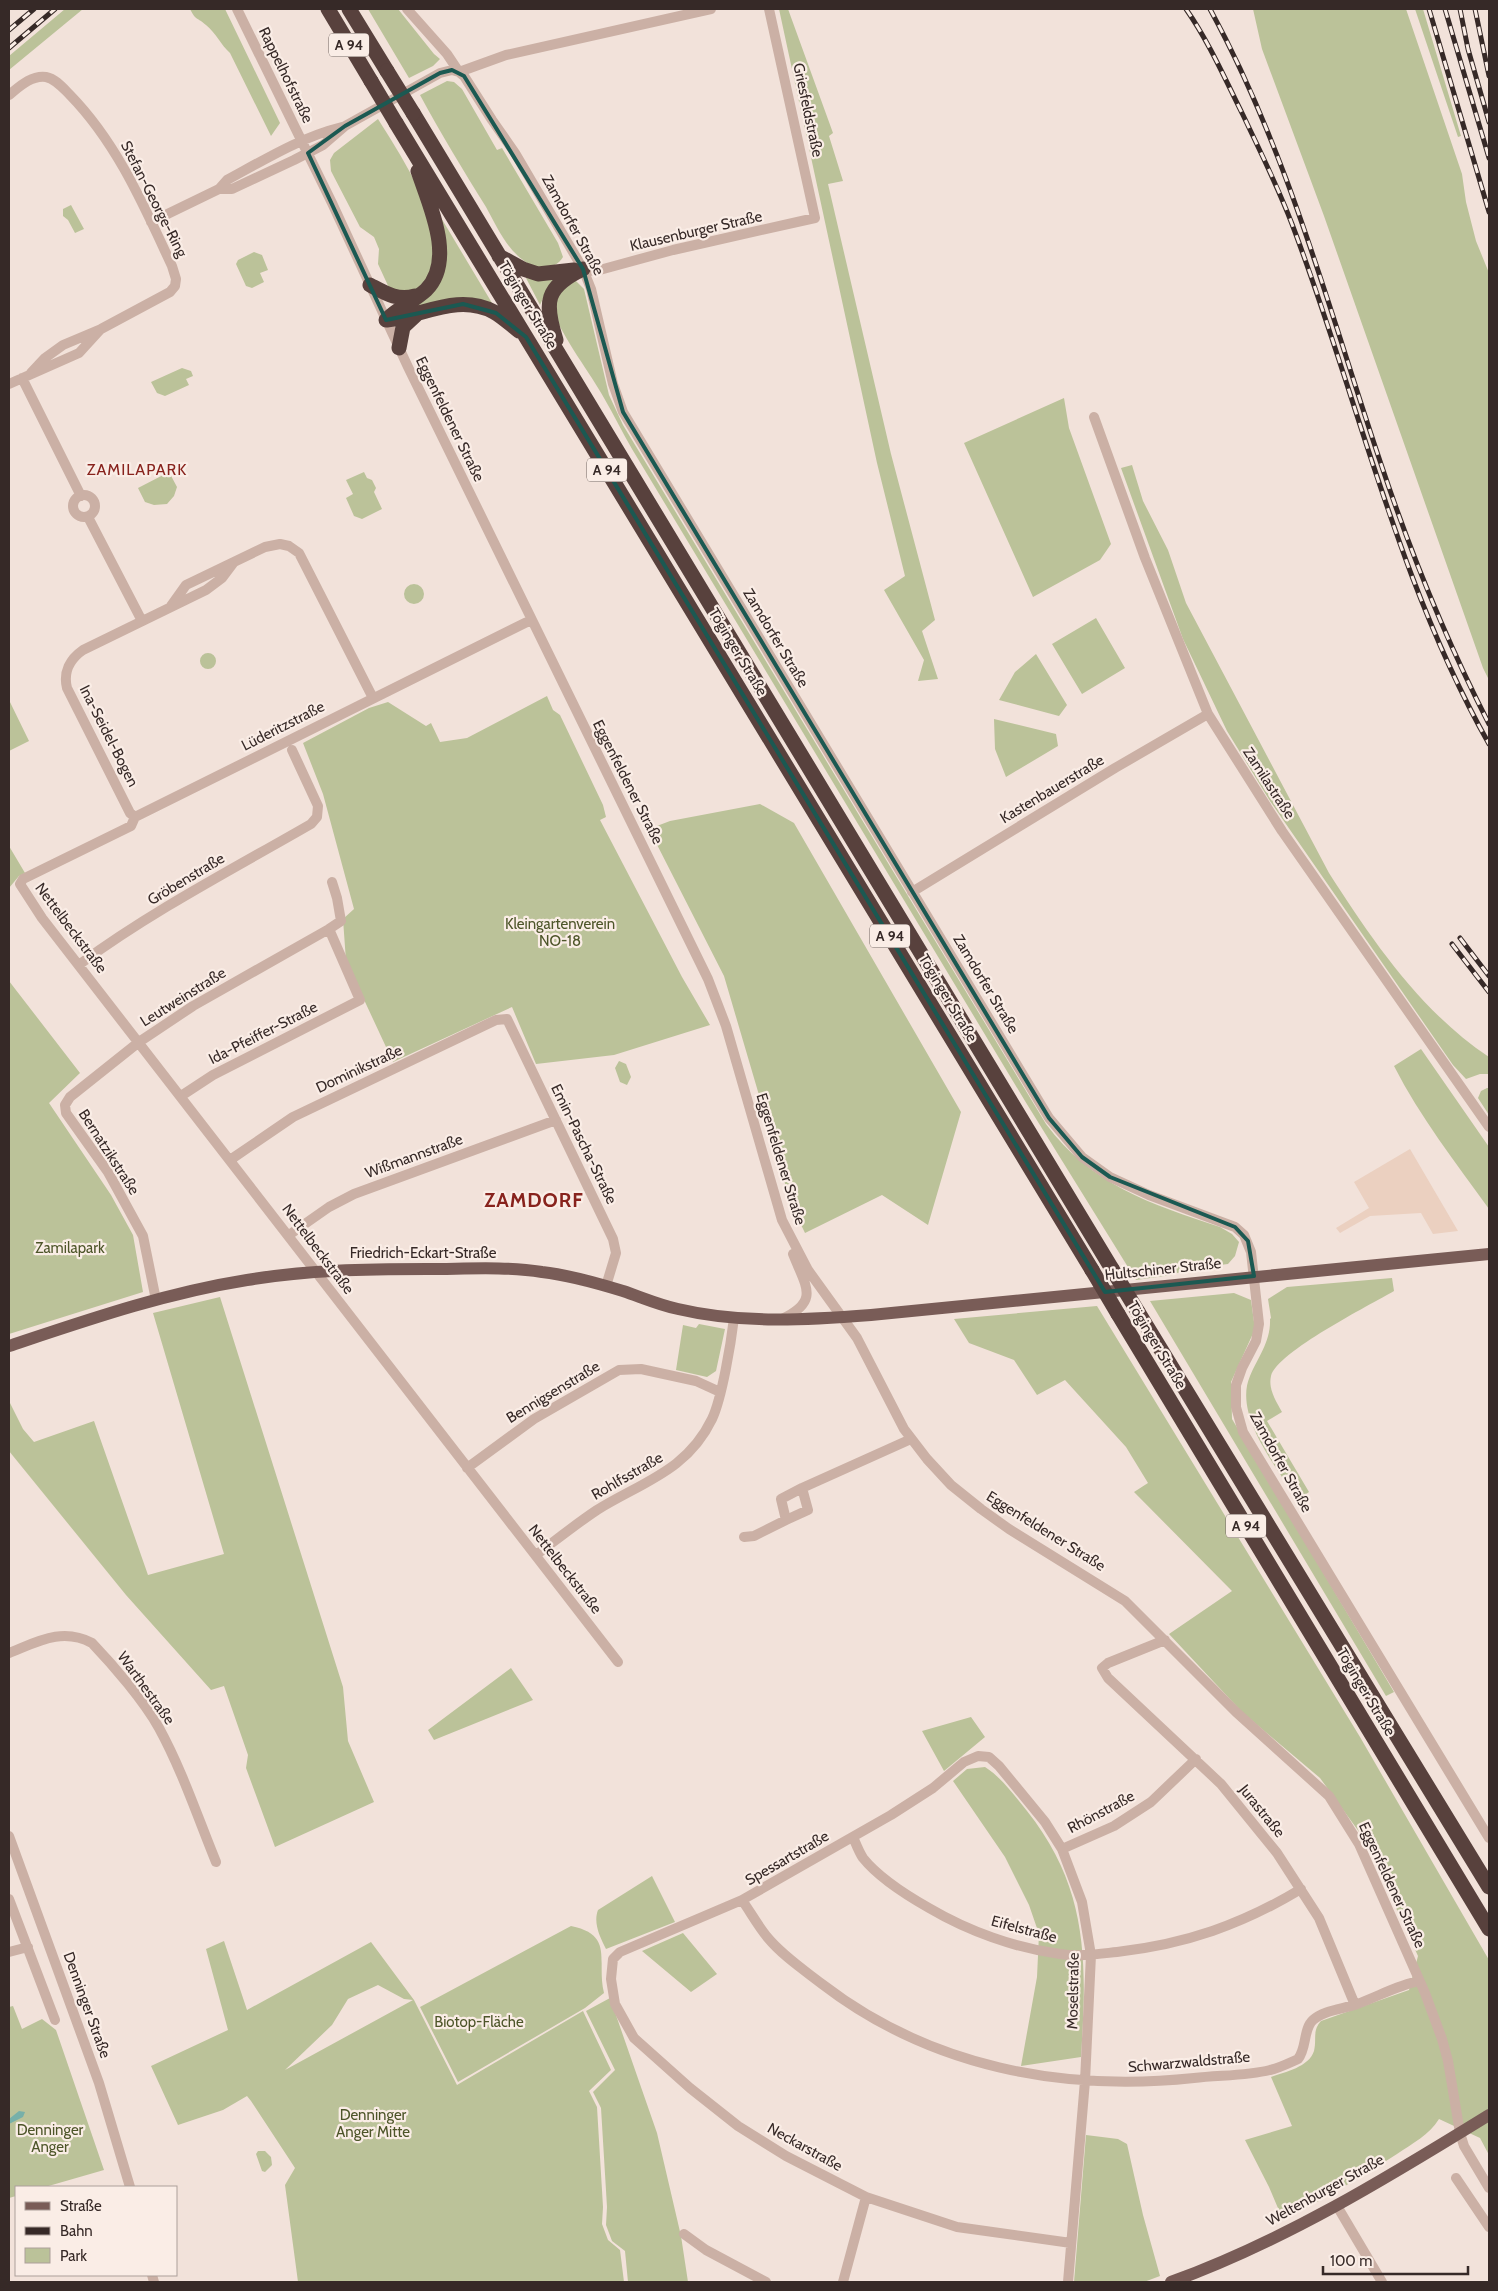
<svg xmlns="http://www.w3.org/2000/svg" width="1498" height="2291" font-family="Cabin,sans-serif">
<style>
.green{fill:#bbc299;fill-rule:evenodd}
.plaza{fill:#ebd0c0}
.water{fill:#77b0a9}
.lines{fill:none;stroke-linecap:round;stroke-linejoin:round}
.minor{stroke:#cbb0a5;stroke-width:10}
.major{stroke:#795c57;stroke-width:12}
.highway{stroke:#58413d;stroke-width:15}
.rail-casing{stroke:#362927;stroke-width:5}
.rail{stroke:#faede6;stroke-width:3;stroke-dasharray:9;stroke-linecap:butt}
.highway-bridge{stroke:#58413d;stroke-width:15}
.marked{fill:none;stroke:#1b5952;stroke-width:4;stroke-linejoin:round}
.labels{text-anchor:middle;stroke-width:4.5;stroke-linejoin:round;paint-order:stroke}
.shield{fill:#faede6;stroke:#716460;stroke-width:1}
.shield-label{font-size:14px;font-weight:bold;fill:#362927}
.street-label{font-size:15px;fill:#362927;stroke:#faede6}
.park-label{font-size:15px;fill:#4d5529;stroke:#faede6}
.neighbourhood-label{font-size:16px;letter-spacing:1px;fill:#88231d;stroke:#faede6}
.district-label{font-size:20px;font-weight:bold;letter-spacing:1px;fill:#88231d;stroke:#faede6}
</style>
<rect width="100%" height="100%" fill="#f2e2da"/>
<!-- green -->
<path class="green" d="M65,9h18l-74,61v-14z
M190,9h35l55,114 -9,13 -41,-83c-9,-8 -14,-20 -24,-28 -9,-8 -10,-4 -16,-16z
M368,9h30l36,45 6,5 -7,7 -24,12z
M779,9h9l45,124 -4,3 14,45 -15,3 63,270 44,166 -13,11 16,48 -20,2 6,-21 -40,-70 21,-14 -28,-113z
M1253,9h153l56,165 4,28 10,39 13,32v407l-6,-12 -159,-452 -62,-167z
M1415,9h8l38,127 -3,1z
M447,81l7,1 8,7 35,61 5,-2 56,95 5,14c-8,14 -28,13 -40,3 -17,-12 -27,-35 -37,-53 -23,-37 -45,-73 -66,-112z
M378,119c23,37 65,99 55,145 -2,11 -9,18 -17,26h-26l-12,-26 1,-15 -5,-12 -14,-10 -29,-56 -1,-11 4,-7z
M71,205l13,24 -9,4 -7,-13 -5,-4v-7z
M437,211l58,97h-78l3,-7 11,-9z
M254,252l8,3 6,15 -8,3 4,9 -12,6 -6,-2 -10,-22 2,-4z
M526,278l28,2 -9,14 -5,11z
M576,281l8,8 25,106 14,30 423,699c45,61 105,80 174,103l12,7 7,8 -4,14 -7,8 -24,3 -1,-5 -10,1v4l-21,8 -36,5 -111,-179 -393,-652c-10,-17 -18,-34 -28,-51 -11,-21 -44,-64 -49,-84 -2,-13 7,-32 21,-33z
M182,368l9,3 2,5 -7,3 3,6 -24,11 -8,-3 -6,-11z
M1064,398l5,30 42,116 -11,16 -67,37 -69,-154z
M1132,465l11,36 25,49 18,53 143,270c43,67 92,139 160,184v17h-9l-14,5 -13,-14 -183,-264 -43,-70 -44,-92 -62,-171z
M169,472l8,15 -3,9 -7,8 -13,1 -9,-3 -7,-14z
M364,472l3,6 5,2 4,8 -2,4 8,17 -20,10 -8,-3 -8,-18 7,-4 -7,-14z
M404 594a10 10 0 1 1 20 0a10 10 0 1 1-20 0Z
M1096,618l29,50 -43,26 -30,-50z
M200 661a8 8 0 1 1 16 0a8 8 0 1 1-16 0Z
M1036,654l31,51 -8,11 -60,-16 16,-28z
M547,696l6,14 7,5 43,90 3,12 -6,3 82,157 28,48 -96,30 -78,9 -24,-57 -119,55 -47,-101 -3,-42 11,-10 -31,-115 -20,-51 66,-35 19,-6 38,24 5,-3 9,19 27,-4z
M9,700l20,41 -20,10z
M994,719l62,15 2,12 -52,31 -11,-28z
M760,804l34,19 167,289 -33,113 -46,-30 -77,38 -14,-29 -67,-228 -75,-147 21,-8z
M9,846l16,27 -6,3 -10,12z
M9,981l71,92 -31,30 62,92 22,40 10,57 -134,42z
M1421,1049l68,98v62c-33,-46 -69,-92 -95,-143z
M619,1061l7,3 5,13 -4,8 -7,-3 -5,-14z
M1487,1088h2v27l-11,-17 3,-7z
M1392,1278l2,13c-24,14 -117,61 -123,85 -3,13 5,25 11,36l-15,9 42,71 -12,8c-20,-33 -64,-85 -47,-124 8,-19 21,-35 20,-57l1,-1 -3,-19 19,-12z
M1234,1293l17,7 4,29 -24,53 1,37 162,273 -8,4 -236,-395z
M220,1297l123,390 5,54 26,61 -99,45 -29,-79 2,-13 -24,-69 -13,4 -85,-95 -117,-144v-50l14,28 11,13 60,-21 54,154 76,-21 -71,-241z
M1097,1306l263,431 129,223v195l-9,-17 -41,-19c-10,16 -26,24 -42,35 -37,24 -75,46 -114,66l-14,-33 -24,-47 47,-14 -21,-49c14,-5 38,-10 43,-26 3,-12 -2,-20 7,-30l88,-31 9,-34 -53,-116 -45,-62 -78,-66 -73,-78 63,-43 -98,-99 14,-9 -22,-36 -61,-67 -28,15 -23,-35 -45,-17 -15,-24z
M699,1324l26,5 -9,42 -9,6 -31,-7 7,-45 13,3z
M511,1668l22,32 -99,40 -6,-10z
M971,1717l14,20 -41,34 -22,-40z
M985,1767c17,11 28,27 42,44 62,78 60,152 54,246l-60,9 16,-89 2,-43 -10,-29 -24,-48 -52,-76 14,-12z
M652,1876l23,46 -69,27c-6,-12 -13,-26 -8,-39z
M571,1926c44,9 25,35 33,67l-19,15 -127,74 -38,-75z
M683,1933l34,41 -26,18 -49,-41z
M224,1941l23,69 124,-68 43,58 43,85 126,-74 28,59 -22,21 8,16 6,100 -1,17 6,16 12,10 4,32h-326l-13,-97 10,-17 -44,-67 -4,-5 -24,14 -45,15 -27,-59 77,-36 -22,-81zM378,1985l26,14 9,1 -128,70 47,-45 16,-26z
M610,1998l47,135 24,103 7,46h-60l-3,-31 -13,-10 -6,-16 1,-18 -6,-99 -8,-16 22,-22 -29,-59z
M13,2006l9,23 20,-10 14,11 48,140 -59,17h-29v9l-7,2v-191z
M1086,2135l32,4 9,5 16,71 17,61 -16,6h-70z
M258,2151h7l6,6 1,8 -7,7 -3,-1 -6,-17z"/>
<!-- plaza -->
<path class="plaza" d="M1410,1149l48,82 -25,3 -12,-21 -51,3 -30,17 -4,-5 33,-20 -15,-26z"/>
<!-- water -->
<path class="water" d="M19,2111l6,1 -2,5 -14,7v-5z"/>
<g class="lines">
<!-- minor -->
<path class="minor" d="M237,9l95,194 76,164 300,612 18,47 56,194 26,50 49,68 47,91 23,30 24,26 30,24 28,20 116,72 111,111 93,84 30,48 66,149 17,46 6,22 12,72 4,13 25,42
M407,9l40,45 12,18 5,4 28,44 23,33 68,116 8,20 22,95 10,28 426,706 33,39 28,20 39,18 86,32 9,8 7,17 8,72 -3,17 -14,27 -6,17v22l7,25 246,406
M9,95c10,-8 22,-20 37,-18 10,2 17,11 24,18 47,48 74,111 102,171l4,13 -1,7 -5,6 -69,37 -38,16 -18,13 -14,15
M219,189h13l62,-29 29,-15 22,-19 95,-53 12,-3 7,2 47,-17 205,-46
M151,222l68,-33 8,-9c37,-20 74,-43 115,-53
M583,269l13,2 77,-21 142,-32 -46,-209
M22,378l59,118
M9,384l70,-31 21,-23
M1094,417l51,141 63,156 74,117 207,296
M73 506a11 11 0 1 1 22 0a11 11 0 1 1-22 0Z
M88,517l54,104
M171,606l15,-21 79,-38 15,-3 9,2 10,7 74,145
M531,620l-396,197 -4,9 -108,53 -3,5 22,34 576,744
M135,817l-5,-4 -63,-125c-4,-16 3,-29 16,-38l123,-60 16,-12 12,-16
M912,892l203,-124 93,-54
M80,964c72,-53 153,-95 231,-140l6,-7 1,-11 -26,-56
M181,1096l32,-21 147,-75 -31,-71 12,-8 -4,-23 -5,-16
M230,1160l63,-43 203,-97 11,-1 106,220 3,14 -10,33
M289,1235l40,-28 25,-13 202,-74
M156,1300l-13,-64 -35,-64 -42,-59 -1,-8 5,-8 69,-55 54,-36 136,-77
M782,1319c38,-18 24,-32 11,-65
M467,1468l67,-49 85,-49 22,-1 55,12 24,11
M786,1520l22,-10 -6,-22 109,-49
M744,1537l10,-1 32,-16 -5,-21 21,-11
M536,1555c20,-15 40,-31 61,-45 45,-28 90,-39 115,-91 10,-21 19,-76 22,-101
M1165,1640l-57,23 -6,5 6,10 113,106 56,69 42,65 36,87
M9,1653c28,-11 53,-26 83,-10 21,22 52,58 67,85 23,42 39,90 57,134
M9,1836l90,247 31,104
M853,1837c3,7 6,15 10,21 16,20 43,37 66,50 39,23 86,40 131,46 19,3 38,0 57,-2 69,-8 124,-27 184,-63
M1062,1849l52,-23 37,-24 45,-43
M9,1899l46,121
M742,1900c9,13 16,26 26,38 15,18 36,32 54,46 108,83 240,108 372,94 25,-3 52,-2 76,-8 9,-2 19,-7 28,-11 9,-11 5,-30 15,-39 11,-10 30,-11 44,-16 20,-7 41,-19 62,-23
M9,1952l19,-5
M1456,2178l33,49
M1337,2206l45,76
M684,2234l22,16 60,32
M152,2275l2,7
M843,2282l23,-85
M1068,2282l17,-201 6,-126 -9,-53 -20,-53 -17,-27 -46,-56 -10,-9 -11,-1 -14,6 -31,26 -42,27 -149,85 -122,52 -7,7 -2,20 4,25 19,34 56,50 48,38 48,30 80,41 91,30 114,16"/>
<!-- major -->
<path class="major" d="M9,1346c78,-26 156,-53 238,-66 60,-10 119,-11 180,-11 38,0 77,-3 115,3 27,3 55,11 81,19 18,6 36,14 55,18 63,15 129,11 193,6l618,-61
M1171,2282c113,-41 216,-104 318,-167"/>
<!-- highway -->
<path class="highway" d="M328,9l43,72
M349,9l38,62
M413,113l699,1156
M396,123l696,1147
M499,256l24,13 15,5 36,-4
M370,285c15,8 27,16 45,11
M386,320c12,-12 28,-19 40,-30 30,-30 3,-86 -8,-119
M387,320c36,-4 71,-27 107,-8 9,5 17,13 25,19
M556,340c-12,-38 -11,-53 27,-71
M399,348l4,-21 14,-13
M1138,1312l351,575
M1118,1314l371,615"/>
<!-- rail casing -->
<g class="rail-casing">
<path id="rail" d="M1186,9c23,33 39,70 57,106 17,36 35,72 49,109 66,174 105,357 197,520
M1210,9c78,143 119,301 171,455 30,90 65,176 108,260
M1429,9l60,203
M1445,9l44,149
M1460,9l8,40 21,73
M1475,9l14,67
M9,30l25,-21
M9,48l46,-39
M1460,938l29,38
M1452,944l37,48"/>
</g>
<!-- rail -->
<use href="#rail" class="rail"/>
<!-- highway-bridge -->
<path class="highway-bridge" d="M387,71l26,42
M371,81l25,42
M1112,1269l26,43
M1092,1270l26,44"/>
</g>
<!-- marked area -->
<path class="marked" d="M452,70l12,6 119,193 40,143 426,706 33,39 28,20 125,50 13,14 6,35 -149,16 -579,-955 -30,-24 -33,-9 -77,16 -78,-167 37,-27 95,-53z"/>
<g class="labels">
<!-- shield labels -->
<g class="shield">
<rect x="329" y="33.5" width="40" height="23" rx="4"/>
<rect x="587" y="458.5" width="40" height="23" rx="4"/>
<rect x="870" y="924.5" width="40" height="23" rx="4"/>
<rect x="1226" y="1514.5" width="40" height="23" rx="4"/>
</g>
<g class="shield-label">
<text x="349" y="50">A 94</text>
<text x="607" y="475">A 94</text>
<text x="890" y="941">A 94</text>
<text x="1246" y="1531">A 94</text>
</g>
<!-- street labels -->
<g class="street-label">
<text transform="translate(286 75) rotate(64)" y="5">Rappelhofstraße</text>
<text transform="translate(808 110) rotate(78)" y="5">Griesfeldstraße</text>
<text transform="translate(154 199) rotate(63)" y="5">Stefan-George-Ring</text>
<text transform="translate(573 225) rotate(61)" y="5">Zamdorfer Straße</text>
<text transform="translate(696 231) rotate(-13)" y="5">Klausenburger Straße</text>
<text transform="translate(528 305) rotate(59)" y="5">Töginger Straße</text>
<text transform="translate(450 419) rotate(64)" y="5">Eggenfeldener Straße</text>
<text transform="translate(776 638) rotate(59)" y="5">Zamdorfer Straße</text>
<text transform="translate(738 652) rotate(59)" y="5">Töginger Straße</text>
<text transform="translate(283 726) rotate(-27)" y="5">Lüderitzstraße</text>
<text transform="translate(109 736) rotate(63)" y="5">Ina-Seidel-Bogen</text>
<text transform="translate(628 782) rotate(63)" y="5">Eggenfeldener Straße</text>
<text transform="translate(1269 783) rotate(57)" y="5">Zamilastraße</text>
<text transform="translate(1052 789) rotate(-31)" y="5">Kastenbauerstraße</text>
<text transform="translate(186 879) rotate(-31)" y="5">Gröbenstraße</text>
<text transform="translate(71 928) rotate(53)" y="5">Nettelbeckstraße</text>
<text transform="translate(986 984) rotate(59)" y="5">Zamdorfer Straße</text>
<text transform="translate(183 997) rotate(-32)" y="5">Leutweinstraße</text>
<text transform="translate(948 998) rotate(59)" y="5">Töginger Straße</text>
<text transform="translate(263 1033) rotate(-27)" y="5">Ida-Pfeiffer-Straße</text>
<text transform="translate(359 1069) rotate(-25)" y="5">Dominikstraße</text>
<text transform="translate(584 1144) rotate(64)" y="5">Emin-Pascha-Straße</text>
<text transform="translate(109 1152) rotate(57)" y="5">Bernatzikstraße</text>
<text transform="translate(414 1156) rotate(-20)" y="5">Wißmannstraße</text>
<text transform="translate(781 1159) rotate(73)" y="5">Eggenfeldener Straße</text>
<text transform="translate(318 1249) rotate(53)" y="5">Nettelbeckstraße</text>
<text x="423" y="1258">Friedrich-Eckart-Straße</text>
<text transform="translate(1163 1269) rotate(-6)" y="5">Hultschiner Straße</text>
<text transform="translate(1157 1345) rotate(59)" y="5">Töginger Straße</text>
<text transform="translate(553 1392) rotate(-31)" y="5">Bennigsenstraße</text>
<text transform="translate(1281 1462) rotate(61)" y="5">Zamdorfer Straße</text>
<text transform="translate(627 1476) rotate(-30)" y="5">Rohlfsstraße</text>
<text transform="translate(1046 1531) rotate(32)" y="5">Eggenfeldener Straße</text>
<text transform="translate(565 1569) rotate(52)" y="5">Nettelbeckstraße</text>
<text transform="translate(146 1688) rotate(54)" y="5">Warthestraße</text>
<text transform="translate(1366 1692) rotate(59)" y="5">Töginger Straße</text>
<text transform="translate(1262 1811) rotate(51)" y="5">Jurastraße</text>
<text transform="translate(1101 1812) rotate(-28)" y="5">Rhönstraße</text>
<text transform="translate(787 1858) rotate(-30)" y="5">Spessartstraße</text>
<text transform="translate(1392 1885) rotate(65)" y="5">Eggenfeldener Straße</text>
<text transform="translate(1024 1929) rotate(15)" y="5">Eifelstraße</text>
<text transform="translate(1073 1991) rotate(-89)" y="5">Moselstraße</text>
<text transform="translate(87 2005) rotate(70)" y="5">Denninger Straße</text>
<text transform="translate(1189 2062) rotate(-5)" y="5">Schwarzwaldstraße</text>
<text transform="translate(805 2147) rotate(29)" y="5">Neckarstraße</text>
<text transform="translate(1325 2190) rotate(-29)" y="5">Weltenburger Straße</text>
</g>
<!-- park labels -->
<g class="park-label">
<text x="560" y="929">Kleingartenverein<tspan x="560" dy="17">NO-18</tspan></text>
<text x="70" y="1253">Zamilapark</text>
<text x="479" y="2027">Biotop-Fläche</text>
<text x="373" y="2120">Denninger<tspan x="373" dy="17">Anger Mitte</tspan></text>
<text x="50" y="2135">Denninger<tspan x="50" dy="17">Anger</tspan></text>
</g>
<!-- neighbourhood labels -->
<g class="neighbourhood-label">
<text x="137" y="475">ZAMILAPARK</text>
</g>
<!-- district labels -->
<g class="district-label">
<text x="534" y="1207">ZAMDORF</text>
</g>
</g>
<!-- border -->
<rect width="1498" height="2291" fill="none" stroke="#362927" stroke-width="20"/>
<!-- legend -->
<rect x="15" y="2186" width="162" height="90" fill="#faede6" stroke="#ac9f9a"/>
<rect x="25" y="2202" width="25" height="8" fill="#795c57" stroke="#ac9f9a"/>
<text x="60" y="2211" font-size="15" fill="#362927">Straße</text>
<rect x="25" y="2227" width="25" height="8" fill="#362927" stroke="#ac9f9a"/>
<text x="60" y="2236" font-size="15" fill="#362927">Bahn</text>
<rect x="25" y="2248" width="25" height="15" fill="#bbc299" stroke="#ac9f9a"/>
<text x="60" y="2261" font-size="15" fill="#362927">Park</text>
<!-- scale -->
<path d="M1323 2266v8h145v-8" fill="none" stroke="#362927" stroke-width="2.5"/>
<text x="1330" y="2266" font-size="15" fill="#362927" stroke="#faede6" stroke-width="4" paint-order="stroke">100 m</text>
</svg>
